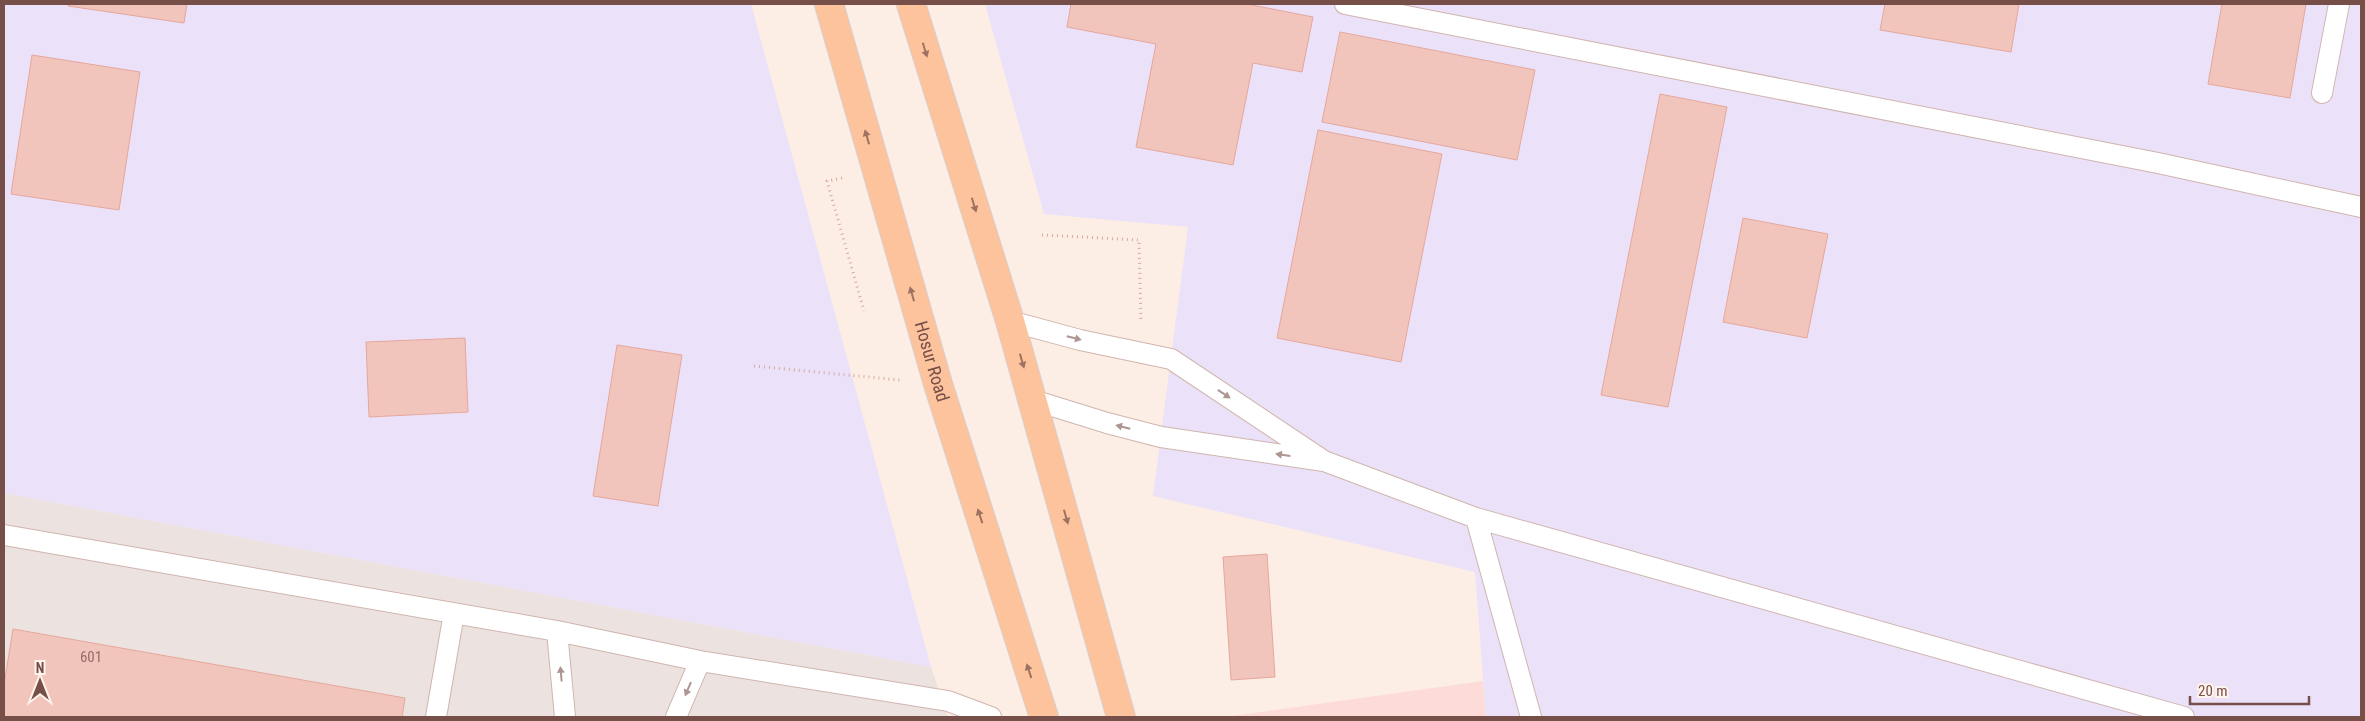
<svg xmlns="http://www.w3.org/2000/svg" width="2365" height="721" font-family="'Roboto Condensed',sans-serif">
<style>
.commercial{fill:#fddbd8}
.industrial{fill:#ece2df}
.education{fill:#ebe1f9}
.building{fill:#f2c5bc;stroke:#e5a79c}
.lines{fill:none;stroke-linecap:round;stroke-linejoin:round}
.service-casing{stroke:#d0b5ad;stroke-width:22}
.primary-casing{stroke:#d9cecc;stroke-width:30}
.path{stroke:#d7a89f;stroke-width:3;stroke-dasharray:1 4;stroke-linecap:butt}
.service{stroke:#fff;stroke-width:20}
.primary{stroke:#fcc39c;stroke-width:28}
.oneway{fill:#9e7262}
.oneway2{fill:#ad9592}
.labels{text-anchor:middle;stroke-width:4;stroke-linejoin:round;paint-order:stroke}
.number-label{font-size:15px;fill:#956c66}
.street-label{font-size:18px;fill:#764f49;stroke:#fff3eb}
</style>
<rect width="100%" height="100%" fill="#fdeee5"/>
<!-- commercial -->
<path class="commercial" d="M1483,681l3,36h-261z"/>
<!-- industrial -->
<path class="industrial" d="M4,493l927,174 17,50h-944z"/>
<!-- education -->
<path class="education" d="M4,4h747l180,663 -927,-174z
M985,4h1376v713h-875l-11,-145 -322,-76 35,-269 -144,-13z"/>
<!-- building -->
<path class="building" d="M69,4h118l-3,19 -116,-17z
M1071,4h176l66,13 -11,55 -49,-9 -20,102 -97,-18 20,-103 -89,-17z
M1885,4h134l-8,48 -131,-22z
M2222,4h84l-16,94 -82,-14z
M1340,32l195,38 -18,90 -195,-38z
M32,55l108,17 -21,138 -108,-16z
M1660,94l67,13 -59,300 -67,-12z
M1318,130l124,24 -41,208 -124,-24z
M1743,218l85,16 -21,104 -84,-16z
M465,338l3,74 -99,5 -3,-75z
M617,345l65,10 -24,151 -65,-10z
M1267,554l8,123 -44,3 -8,-123z
M13,629l392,69 -3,19h-398v-32z"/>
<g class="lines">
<!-- service casing -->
<g class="service-casing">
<path id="service" d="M1345,4l813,159 203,44
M2322,93l17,-89
M1010,321l70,19 91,19 153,102 -163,-24 -54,-14 -74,-23
M1324,461l152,57 708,199
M1476,518l55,199
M4,535l553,96 143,30 248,40 43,16
M557,631l8,86
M436,717l18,-104
M676,717l24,-56"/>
</g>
<!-- primary casing -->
<g class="primary-casing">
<g id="primary">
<path id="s1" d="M829,4l109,380 106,333"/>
<path d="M911,4l99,317 111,396"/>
</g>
</g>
<!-- path -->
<path class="path" d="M842,178l-15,3 37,130
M1042,235l97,5 2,82
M754,366l146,14"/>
<!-- service -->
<use href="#service" class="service"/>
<!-- primary -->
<use href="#primary" class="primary"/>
</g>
<!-- one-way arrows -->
<defs><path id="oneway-solid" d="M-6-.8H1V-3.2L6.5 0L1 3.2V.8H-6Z" transform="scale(1.25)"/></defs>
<g class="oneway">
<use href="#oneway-solid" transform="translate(925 50) rotate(73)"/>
<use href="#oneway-solid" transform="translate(867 137) rotate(-106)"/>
<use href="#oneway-solid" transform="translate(974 205) rotate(73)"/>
<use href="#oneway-solid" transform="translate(912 294) rotate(-106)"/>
<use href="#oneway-solid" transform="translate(1022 361) rotate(74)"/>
<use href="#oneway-solid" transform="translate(980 516) rotate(-108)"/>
<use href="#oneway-solid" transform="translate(1066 517) rotate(74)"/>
<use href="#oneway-solid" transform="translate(1029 671) rotate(-108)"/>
</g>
<g class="oneway2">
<use href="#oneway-solid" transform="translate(1074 338) rotate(14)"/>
<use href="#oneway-solid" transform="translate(1224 394) rotate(34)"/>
<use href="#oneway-solid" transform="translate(1123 427) rotate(-166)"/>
<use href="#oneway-solid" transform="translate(1283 455) rotate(-172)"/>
<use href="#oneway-solid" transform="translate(561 674) rotate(-95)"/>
<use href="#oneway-solid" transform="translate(688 689) rotate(113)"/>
</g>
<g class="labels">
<!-- number labels -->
<g class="number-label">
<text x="91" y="662">601</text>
</g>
<!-- street labels -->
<g class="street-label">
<text dy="6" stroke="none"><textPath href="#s1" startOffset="372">Hosur Road</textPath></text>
</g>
</g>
<!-- border -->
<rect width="2365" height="721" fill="none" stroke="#764f49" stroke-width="10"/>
<!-- north arrow -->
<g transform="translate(40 681)" stroke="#fff3eb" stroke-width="4" paint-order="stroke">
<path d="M0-4L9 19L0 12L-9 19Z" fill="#764f49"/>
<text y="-8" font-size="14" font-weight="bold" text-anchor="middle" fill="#764f49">N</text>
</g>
<!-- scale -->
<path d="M2190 696v8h119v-8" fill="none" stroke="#764f49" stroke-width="2.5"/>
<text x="2198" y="696" font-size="15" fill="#764f49" stroke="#fff3eb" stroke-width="4" paint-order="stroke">20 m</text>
</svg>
